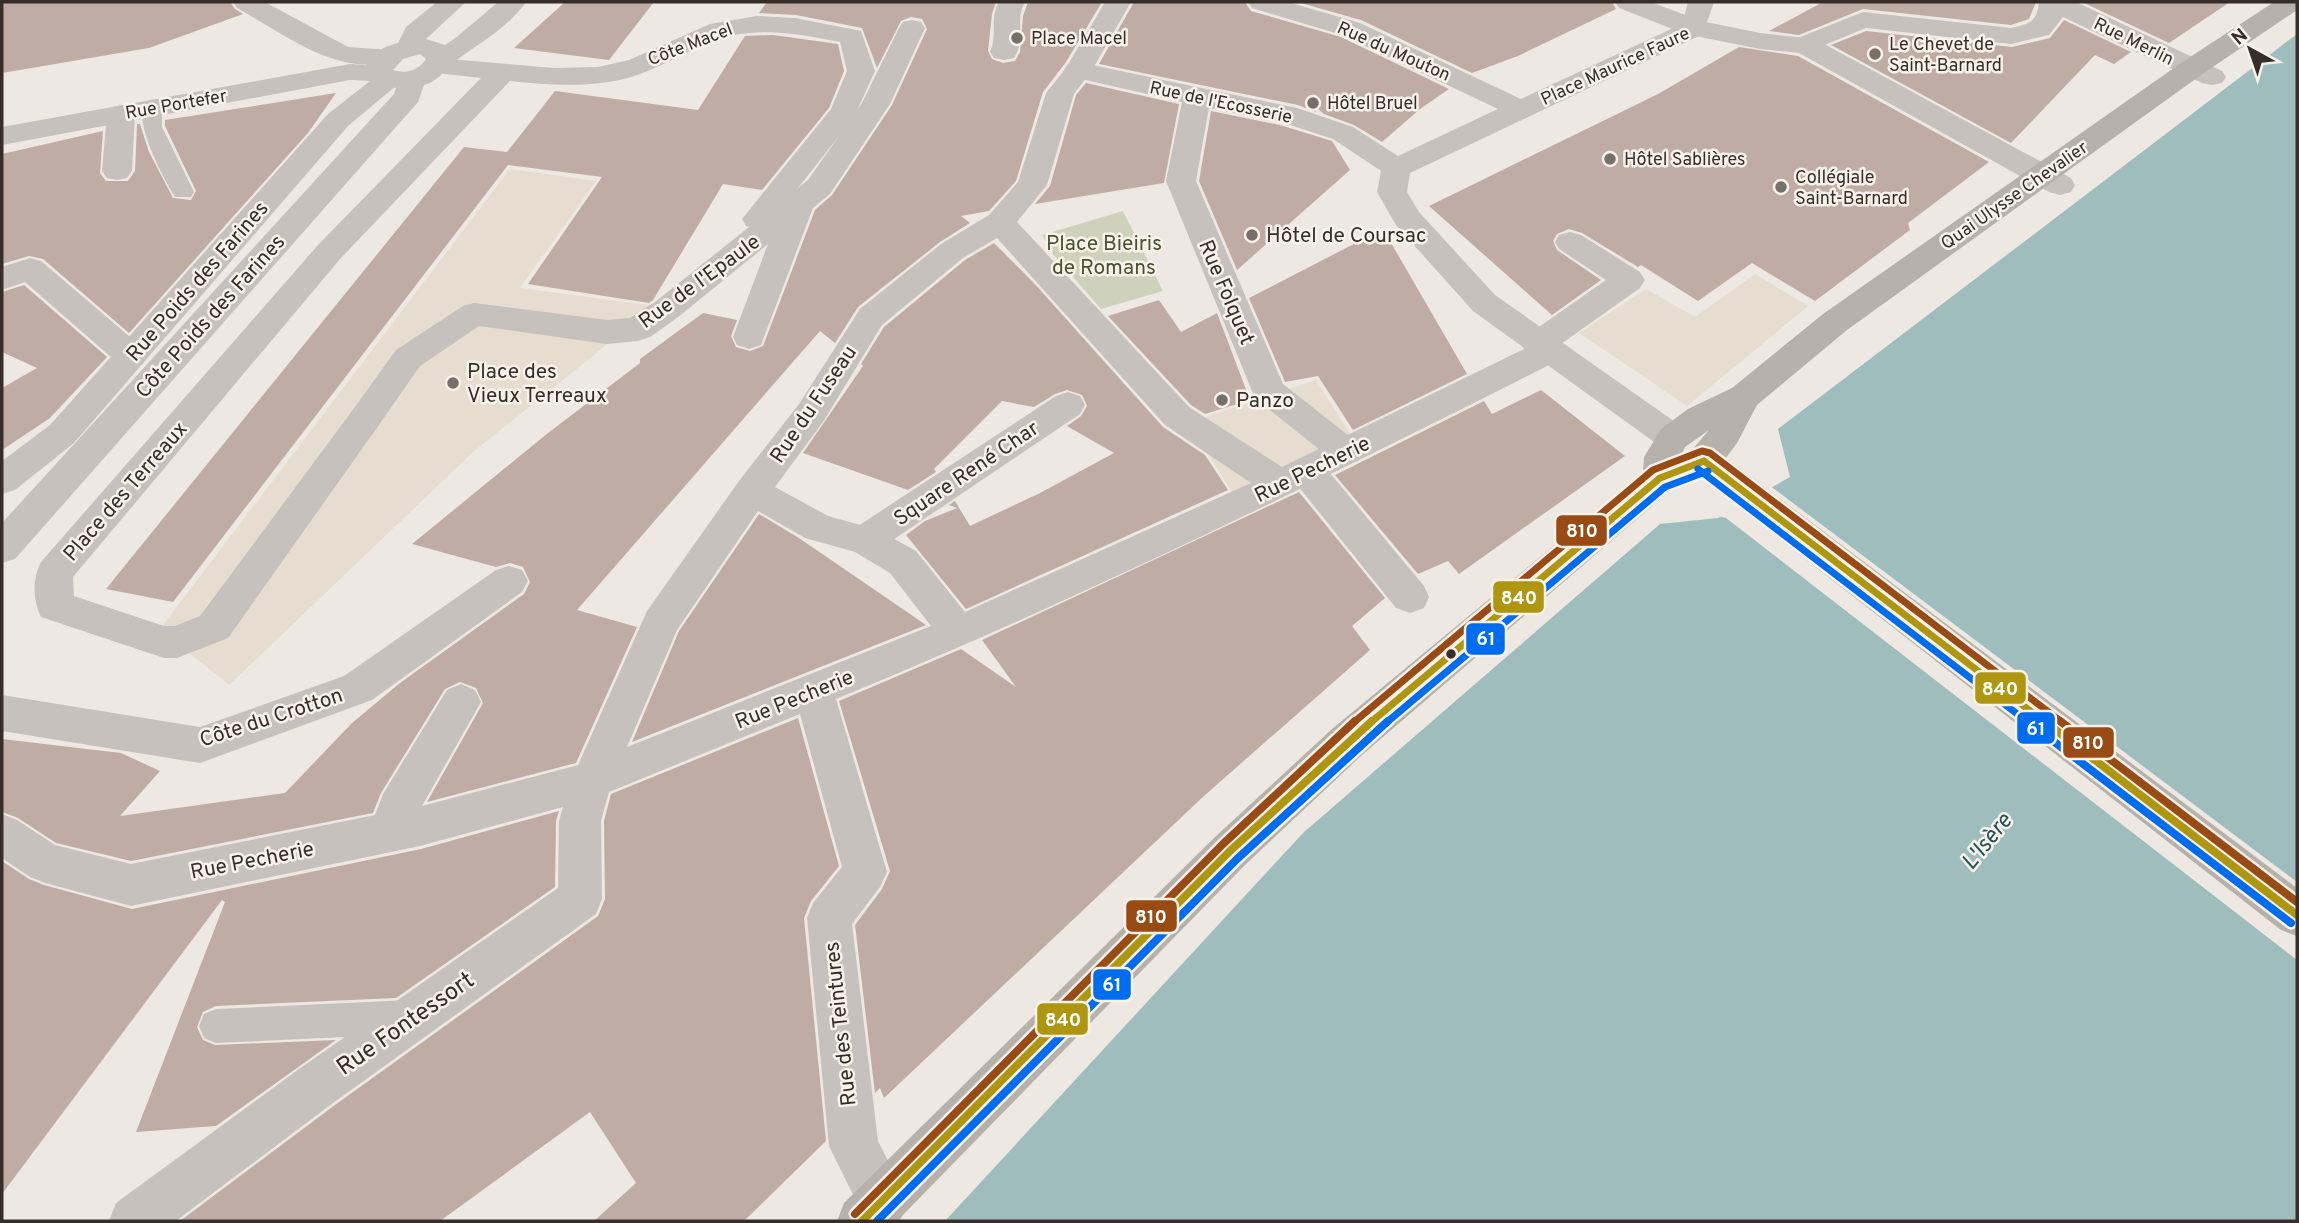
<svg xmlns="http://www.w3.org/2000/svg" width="2299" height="1223" font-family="Overpass,sans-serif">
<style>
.green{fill:#ced2bd}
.plaza{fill:#e6dcd0}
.water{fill:#a0bdbd}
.pier{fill:#ede8e2}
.building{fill:#bfada5}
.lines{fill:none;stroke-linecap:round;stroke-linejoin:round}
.service{fill:#c6c1bc;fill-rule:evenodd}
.pedestrian{fill:#c6c1bc;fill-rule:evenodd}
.minor{fill:#c6c1bc;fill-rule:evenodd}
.tertiary{fill:#c6c1bc;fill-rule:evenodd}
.secondary{fill:#b7b1ac;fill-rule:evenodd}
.bus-1-far1-casing{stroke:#f9f2ea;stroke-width:12}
.bus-1-casing{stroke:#f9f2ea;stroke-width:13}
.bus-2-far1-casing{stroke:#f9f2ea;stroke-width:12}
.bus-2-casing{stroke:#f9f2ea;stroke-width:13}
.bus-3-far1-casing{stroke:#f9f2ea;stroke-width:12}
.bus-3-casing{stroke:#f9f2ea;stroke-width:13}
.bus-1-far1{stroke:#af9611;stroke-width:7}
.bus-1{stroke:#af9611;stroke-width:8}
.bus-2-far1{stroke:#006def;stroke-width:7}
.bus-2{stroke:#006def;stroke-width:8}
.bus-3-far1{stroke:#994b16;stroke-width:7}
.bus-3{stroke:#994b16;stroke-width:8}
.poi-dot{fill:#776f6a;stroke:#f9f2ea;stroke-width:2.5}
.bus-dot{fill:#372e2a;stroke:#f9f2ea;stroke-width:2.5}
.labels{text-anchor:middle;stroke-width:5;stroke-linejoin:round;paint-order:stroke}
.far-poi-label{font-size:18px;fill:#372e2a;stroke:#f9f2ea;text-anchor:start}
.far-street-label{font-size:18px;fill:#372e2a;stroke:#f9f2ea}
.poi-label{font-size:21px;fill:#372e2a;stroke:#f9f2ea;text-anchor:start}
.park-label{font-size:21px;fill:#46542f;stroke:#f9f2ea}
.street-label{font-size:21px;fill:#372e2a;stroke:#f9f2ea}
.water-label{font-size:23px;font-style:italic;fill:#215256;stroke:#f9f2ea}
.near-street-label{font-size:24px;fill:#372e2a;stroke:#f9f2ea}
.line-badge{stroke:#f9f2ea;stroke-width:2.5}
.badge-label{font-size:19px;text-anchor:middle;font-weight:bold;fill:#fff}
</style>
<rect width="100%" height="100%" fill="#ede8e2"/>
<!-- green -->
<path class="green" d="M1123,211l40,80 -62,18 -48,-55 -11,-19z"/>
<!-- plaza -->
<path class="plaza" d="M510,169l86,12 -76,107 135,18 -182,146 -244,233 -69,-56z
M1755,274l53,32 -121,100 -108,-73 67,-44 49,28z
M1316,380l48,75 -124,49 -52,-81z"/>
<!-- water -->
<path class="water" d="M2297,34v1187h-1352l358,-388 357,-309 58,-6 72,-41 -12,-48z"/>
<!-- pier -->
<path class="pier" d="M1769,485l528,397v78l-571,-442 -12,-3z"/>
<!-- building -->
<path class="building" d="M2,2h228l5,7 8,5 -94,34 -147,25z
M565,2h89l-45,58 -95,-12z
M767,2h229l-4,12 -4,37 4,8 11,4 12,-2 5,-9 3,-36 5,-14h74l-36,60 -23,30 -27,89 -27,30 -28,5 9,7 -30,19 -82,65 -23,36 -15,-12 -243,279 60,17 -61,136 -149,39 56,-99 -7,-15 -16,-6 -15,7 -64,104 -8,20 -242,48 -75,-18 -38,-25 -16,-6v-73l119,14 39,18 -40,45 165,-23 67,-70 48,-40 124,-89 6,-12 -7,-15 -13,-4 -14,4 -84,-23 136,-111 92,-70v-4l63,-46 34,7 -6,16 5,11 14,4 13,-5 52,-136 17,-15 60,-90 35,-76 -5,-10 -11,-2 -10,4 -24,47 -15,-40 -66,-13 -37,-2z
M1134,2h111l6,9 90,26 108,52 -29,20 -38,33 -28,-17 -30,-11 -13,-11 5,9 -18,-7 -199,-41z
M1297,2h315l4,7 -98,47 -46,17 -111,-53z
M1823,2h213l-7,17 -18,6 -148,-16 -64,26 -30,-4z
M2082,2h148l-61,41z
M2064,20l67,32 -17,12 -19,-9 -84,88 -180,-98 35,-14 146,16 38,-9z
M773,35l65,9 6,27 -15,37 -67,82 -39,-6 -70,116 -4,3 -121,-19 74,-107 -94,-12 -335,437 -67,-13 358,-442 43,5 48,-61 143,19 47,-74z
M1739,47l59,9 191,106 -81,61 2,7 -95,71 -63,-38 -54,38 -57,-36 -3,2 -56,-34 -13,-4 -12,5 -4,7 4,9 44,30 -49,35 -123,-109 229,-112z
M1086,83l93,21 -15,79 -129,21 15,-18 26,-91z
M336,93l-28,40 -179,200 -86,-74 -14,-3 -27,8v-110l101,-23 -3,42 6,8h22l7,-10 2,-47h3l9,28 24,46 18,2 5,-9 -31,-65v-6z
M1211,111l69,14 52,16 18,29 -113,100 -38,-89z
M1383,229l84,145 -114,56 -35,-54 -33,6 -36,-84z
M994,243l39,39 130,145 42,28 23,35 -262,119 -60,-74 19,-14 32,-13 -8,-3 6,-4 15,25 70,-33 74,-40 -47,-27 14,-10 6,-10 -5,-11 -15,-5 -12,4 -21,13 -32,-6 -68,68 2,3 -28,18 -105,-37 60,-87 -2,-2 23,-37 81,-67z
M24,285l83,72 -57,61 -48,32v-62l35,-20 -35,-16v-60z
M1159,300l22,32 36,-19 33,87 -45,14 -14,-9 -83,-89z
M1541,390l84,66 -166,118 -11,-13 -30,13 -83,-99 149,-74 8,13z
M1299,492l86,106 -33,28 18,24 -165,145 -321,303 -4,-10 -5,5 -20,-168 27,-36 8,-18 -51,-170 122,-52 55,38 -34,-47z
M759,514l40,24 127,87 -294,117 47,-111z
M798,718l41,148 -28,35 -7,17 22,223 -82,80h-150l42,-38 -46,-71 -150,109h-260l155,-116 263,-189 7,-17 -1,-78 7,-27z
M559,811l-3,10 -1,66 -159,111 -180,8 -13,6 -6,15 6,13 12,5 121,-5 -120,86 -80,6 89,-230 -3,-2 -220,294v-333l27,18 15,6 88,24 289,-60z"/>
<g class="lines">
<!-- service -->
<path class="service" d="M152,102l7,2 3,4v19l32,65 -3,5h-16c-11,-18 -42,-75 -30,-93z
M409,1000l12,5 5,12 -5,12 -12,5 -193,9 -12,-5 -5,-12 5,-12 12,-5z"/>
<!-- pedestrian -->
<path class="pedestrian" d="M999,2h26c-11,19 2,37 -11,56l-10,2 -10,-2 -4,-6c8,-18 -1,-33 9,-50z
M1248,2h40l72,21 161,76 161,-75 6,-22h26l-11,32 -293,139 -3,19 12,20 76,83 190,134 5,9 -5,9 -12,4 -12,-4 -188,-136 -77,-86 -19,-33 4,-21 -48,-32 -52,-17 -72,-14 -13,73 87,203 75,59 6,9 -6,9 -12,4 -12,-4 -77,-61 -5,-9 -86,-210 16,-79 -114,-26 -4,-6 4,-6 10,-2 219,46 56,19 45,29 100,-47 -156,-74 -90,-27z
M2039,2h37l146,69 4,6 -4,6 -10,2 -10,-2 -139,-66 -14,18 -38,9 -145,-16 -61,25 -10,-2 -3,-6 3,-6 68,-27 148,16c18,-4 26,-6 28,-26z
M912,20l9,2 4,6 -35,76 -60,90 -17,14 -52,137 -12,4 -12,-4 -4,-8 35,-93 -91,74 -27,19 -12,4 -31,3 -128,-18 -59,40 -44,63 -12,4 -12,-4 -5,-9 5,-9 44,-61 67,-44 11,-3 133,17 23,-2 25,-16 153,-122 54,-77 37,-75 4,-6z
M121,105l10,3 4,6 -3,57 -5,7 -10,2 -10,-2 -5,-7 5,-57 4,-6z
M30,258l11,3 102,87 5,8 -5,8 -12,4 -12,-4 -94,-82 -23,8v-23z
M1068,392l12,4 5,9 -5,9 -202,136 -13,5 -13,-5 -6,-10 6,-10 204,-134z
M1307,457l13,4 104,125 5,11 -5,11 -14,5 -14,-5 -102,-127 -5,-10 5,-10z
M509,566l13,4 6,11 -6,11 -150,108 -172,63 -198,-32v-36l198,32 144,-51 152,-106z"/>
<!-- minor -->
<path class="minor" d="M233,2h32l83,45 43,3 4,6 -4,6c-56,14 -108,-29 -154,-54z
M1105,2h26l-39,68 -18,24 -27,91 -30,37 172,185 93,60 242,-118 -3,-5 5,-8 80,-56 -47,-31 -4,-7 4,-7 11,-3 11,3 59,37 5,8 -5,8 -79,56 5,7 -5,8c-240,121 -476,238 -725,340l51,173 -7,15 -28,37 26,217 30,60 -7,18 -6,2 -30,-2 -36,-73 -22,-228 6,-15 29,-36 -42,-153 -191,78 -8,29 1,78 -6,15 -263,189 -157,118h-67l7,-18 183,-134 259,-181 1,-67 4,-14 -143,39 -289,60 -86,-23 -15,-6 -28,-19v-44l15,6 38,25 76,19 244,-49 8,-21 64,-104 14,-6 14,6 6,12 -59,104 156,-41 69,-154 92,-130 60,-77 61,-95 81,-65 48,-29 29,-33 28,-89 20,-25zM997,238l168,187 86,58 -286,129 -49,-61 -38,-21 -50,-14 -53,-29 48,-65 59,-97 81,-67zM758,511l47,27 50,14 35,21 41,53 -304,121 50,-117z
M1615,2h36l50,19 59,12 55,6 256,139 4,7 -4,7 -11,3 -11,-3 -250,-139 -39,-4 -75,-15 -66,-26z
M757,16l38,2 66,13 14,40 -21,46 -86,109 -11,3 -11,-3 -4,-7 89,-110 16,-38 -7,-29c-44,-9 -90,-17 -133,1 -27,12 -51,27 -79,35 -39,10 -79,7 -118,3l-170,178 -267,318 1,19 90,30h11l25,-10 152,-205 12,-4 12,4 5,9 -5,9 -148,209 -51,20h-13l-123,-41c-8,-16 -9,-38 0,-55l277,-317 163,-167 -53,-6 -4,-6 4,-6 10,-2 115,10 45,-1 31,-7 81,-36z
M350,64l38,3 15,13 -55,46 -274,317 -59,47 -13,4v-33l48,-36 278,-311 42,-33 -20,-1 -348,65v-18z"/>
<!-- tertiary -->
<path class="tertiary" d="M437,2h29l-40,37 19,6 13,-9 40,-34h28c-18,26 -48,42 -72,60 -11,9 -15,19 -30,23l-6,17 -403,457 -13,4v-40l392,-429 2,-6 -20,-5 -12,-10c5,-18 17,-26 34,-30l8,-16zM420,54l6,5c-8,12 -20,15 -33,11l10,-11z"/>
<!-- secondary -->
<path class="secondary" d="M2274,2h23v8l-96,65 -354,255 -90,75 -20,38 -11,15 571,430v48l-16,-6 -581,-453 -27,11 -311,267 -117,110 -348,356h-60l7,-18 371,-366 117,-108 311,-257 1,-15 17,-28 27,-20 44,-21 91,-74 358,-251zM1709,430l-18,21 -10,5 4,-9z"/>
<!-- bus-1-far1 casing -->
<g class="bus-1-far1-casing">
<path id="bus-1-far1" d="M1704,461l342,262
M1370,723l290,-245 44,-17"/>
</g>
<!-- bus-1 casing -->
<g class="bus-1-casing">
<path id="bus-1" d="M2044,721l253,194
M862,1221l368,-370 142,-130"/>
</g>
<!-- bus-2-far1 casing -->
<g class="bus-2-far1-casing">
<path id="bus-2-far1" d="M1698,469l331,254
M1386,723l279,-236 43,-16"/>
</g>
<!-- bus-2 casing -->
<g class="bus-2-casing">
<path id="bus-2" d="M2027,721l264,202
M877,1221l360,-362 151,-138"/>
</g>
<!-- bus-3-far1 casing -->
<g class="bus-3-far1-casing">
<path id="bus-3-far1" d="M1353,723l300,-253 49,-19 8,2 353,270"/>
</g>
<!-- bus-3 casing -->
<g class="bus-3-casing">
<path id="bus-3" d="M2060,721l237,181
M855,1214l368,-370 132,-123"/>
</g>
<!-- bus-1-far1 -->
<use href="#bus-1-far1" class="bus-1-far1"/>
<!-- bus-1 -->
<use href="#bus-1" class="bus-1"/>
<!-- bus-2-far1 -->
<use href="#bus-2-far1" class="bus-2-far1"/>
<!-- bus-2 -->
<use href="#bus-2" class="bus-2"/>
<!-- bus-3-far1 -->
<use href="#bus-3-far1" class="bus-3-far1"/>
<!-- bus-3 -->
<use href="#bus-3" class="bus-3"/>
</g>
<!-- markers -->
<g class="poi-dot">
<circle cx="1017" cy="38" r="7"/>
<circle cx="1875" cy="54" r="7"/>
<circle cx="1313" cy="103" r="7"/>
<circle cx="1610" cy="159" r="7"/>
<circle cx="1781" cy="187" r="7"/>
<circle cx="1252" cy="235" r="7"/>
<circle cx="453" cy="383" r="7"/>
<circle cx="1222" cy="400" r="7"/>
</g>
<circle class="bus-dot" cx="1451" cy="654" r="6"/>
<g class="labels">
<!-- far-poi labels -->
<g class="far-poi-label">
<text x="1031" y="44">Place Macel</text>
<text x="1889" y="50">Le Chevet de<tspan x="1889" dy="21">Saint-Barnard</tspan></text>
<text x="1327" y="109">Hôtel Bruel</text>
<text x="1624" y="165">Hôtel Sablières</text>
<text x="1795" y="183">Collégiale<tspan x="1795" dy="21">Saint-Barnard</tspan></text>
</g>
<!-- far-street labels -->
<g class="far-street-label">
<text transform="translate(2134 41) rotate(26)" y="6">Rue Merlin</text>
<text transform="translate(690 44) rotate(-21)" y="6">Côte Macel</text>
<text transform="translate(1394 51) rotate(24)" y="6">Rue du Mouton</text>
<text transform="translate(1615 66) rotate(-25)" y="6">Place Maurice Faure</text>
<text transform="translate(1221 102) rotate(12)" y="6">Rue de l'Ecosserie</text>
<text transform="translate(176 104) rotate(-10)" y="6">Rue Portefer</text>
<text transform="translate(2014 195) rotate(-35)" y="6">Quai Ulysse Chevalier</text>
</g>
<!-- poi labels -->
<g class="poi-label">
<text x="1266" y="242">Hôtel de Coursac</text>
<text x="467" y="378">Place des<tspan x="467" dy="24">Vieux Terreaux</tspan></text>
<text x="1236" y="407">Panzo</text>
</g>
<!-- park labels -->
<g class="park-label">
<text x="1104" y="250">Place Bieiris<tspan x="1104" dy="24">de Romans</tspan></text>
</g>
<!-- street labels -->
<g class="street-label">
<text transform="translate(197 281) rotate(-49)" y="7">Rue Poids des Farines</text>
<text transform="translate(699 281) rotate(-36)" y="7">Rue de l'Epaule</text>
<text transform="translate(1227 292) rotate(67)" y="7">Rue Folquet</text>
<text transform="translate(210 316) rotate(-48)" y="7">Côte Poids des Farines</text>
<text transform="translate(813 404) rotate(-56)" y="7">Rue du Fuseau</text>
<text transform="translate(1312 469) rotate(-26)" y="7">Rue Pecherie</text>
<text transform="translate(966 473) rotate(-34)" y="7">Square René Char</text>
<text transform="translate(125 491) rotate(-49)" y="7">Place des Terreaux</text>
<text transform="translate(794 699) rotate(-22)" y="7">Rue Pecherie</text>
<text transform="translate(271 717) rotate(-18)" y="7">Côte du Crotton</text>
<text transform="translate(252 860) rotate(-11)" y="7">Rue Pecherie</text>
<text transform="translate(840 1024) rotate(-96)" y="7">Rue des Teintures</text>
</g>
<!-- water labels -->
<g class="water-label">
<text transform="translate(1986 841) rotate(-51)" y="8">L'Isère</text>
</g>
<!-- near-street labels -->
<g class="near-street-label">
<text transform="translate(405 1023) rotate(-35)" y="8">Rue Fontessort</text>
</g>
</g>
<g class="line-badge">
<rect x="1555" y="514" width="53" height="33" rx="7" fill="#994b16"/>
<rect x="1492" y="580" width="53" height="34" rx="7" fill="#af9611"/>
<rect x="1465" y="622" width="41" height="34" rx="7" fill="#006def"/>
<rect x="1974" y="671" width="53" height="34" rx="7" fill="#af9611"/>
<rect x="2016" y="711" width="40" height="34" rx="7" fill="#006def"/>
<rect x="2062" y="726" width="53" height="33" rx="7" fill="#994b16"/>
<rect x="1125" y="899" width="53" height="34" rx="7" fill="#994b16"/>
<rect x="1092" y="968" width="40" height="33" rx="7" fill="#006def"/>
<rect x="1036" y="1002" width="53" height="34" rx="7" fill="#af9611"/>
</g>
<g class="badge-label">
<text x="1582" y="537">810</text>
<text x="1519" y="604">840</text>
<text x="1486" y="645">61</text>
<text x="2000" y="695">840</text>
<text x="2036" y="735">61</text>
<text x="2088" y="749">810</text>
<text x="1151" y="923">810</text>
<text x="1112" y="991">61</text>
<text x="1063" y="1026">840</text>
</g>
<!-- border -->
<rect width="2299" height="1223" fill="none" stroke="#372e2a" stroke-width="7"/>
<!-- north arrow -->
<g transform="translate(2250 49) rotate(320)" stroke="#f9f2ea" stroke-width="5" paint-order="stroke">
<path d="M0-5L12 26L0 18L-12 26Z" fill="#372e2a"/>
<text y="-10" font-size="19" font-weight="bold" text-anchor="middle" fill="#372e2a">N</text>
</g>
</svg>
